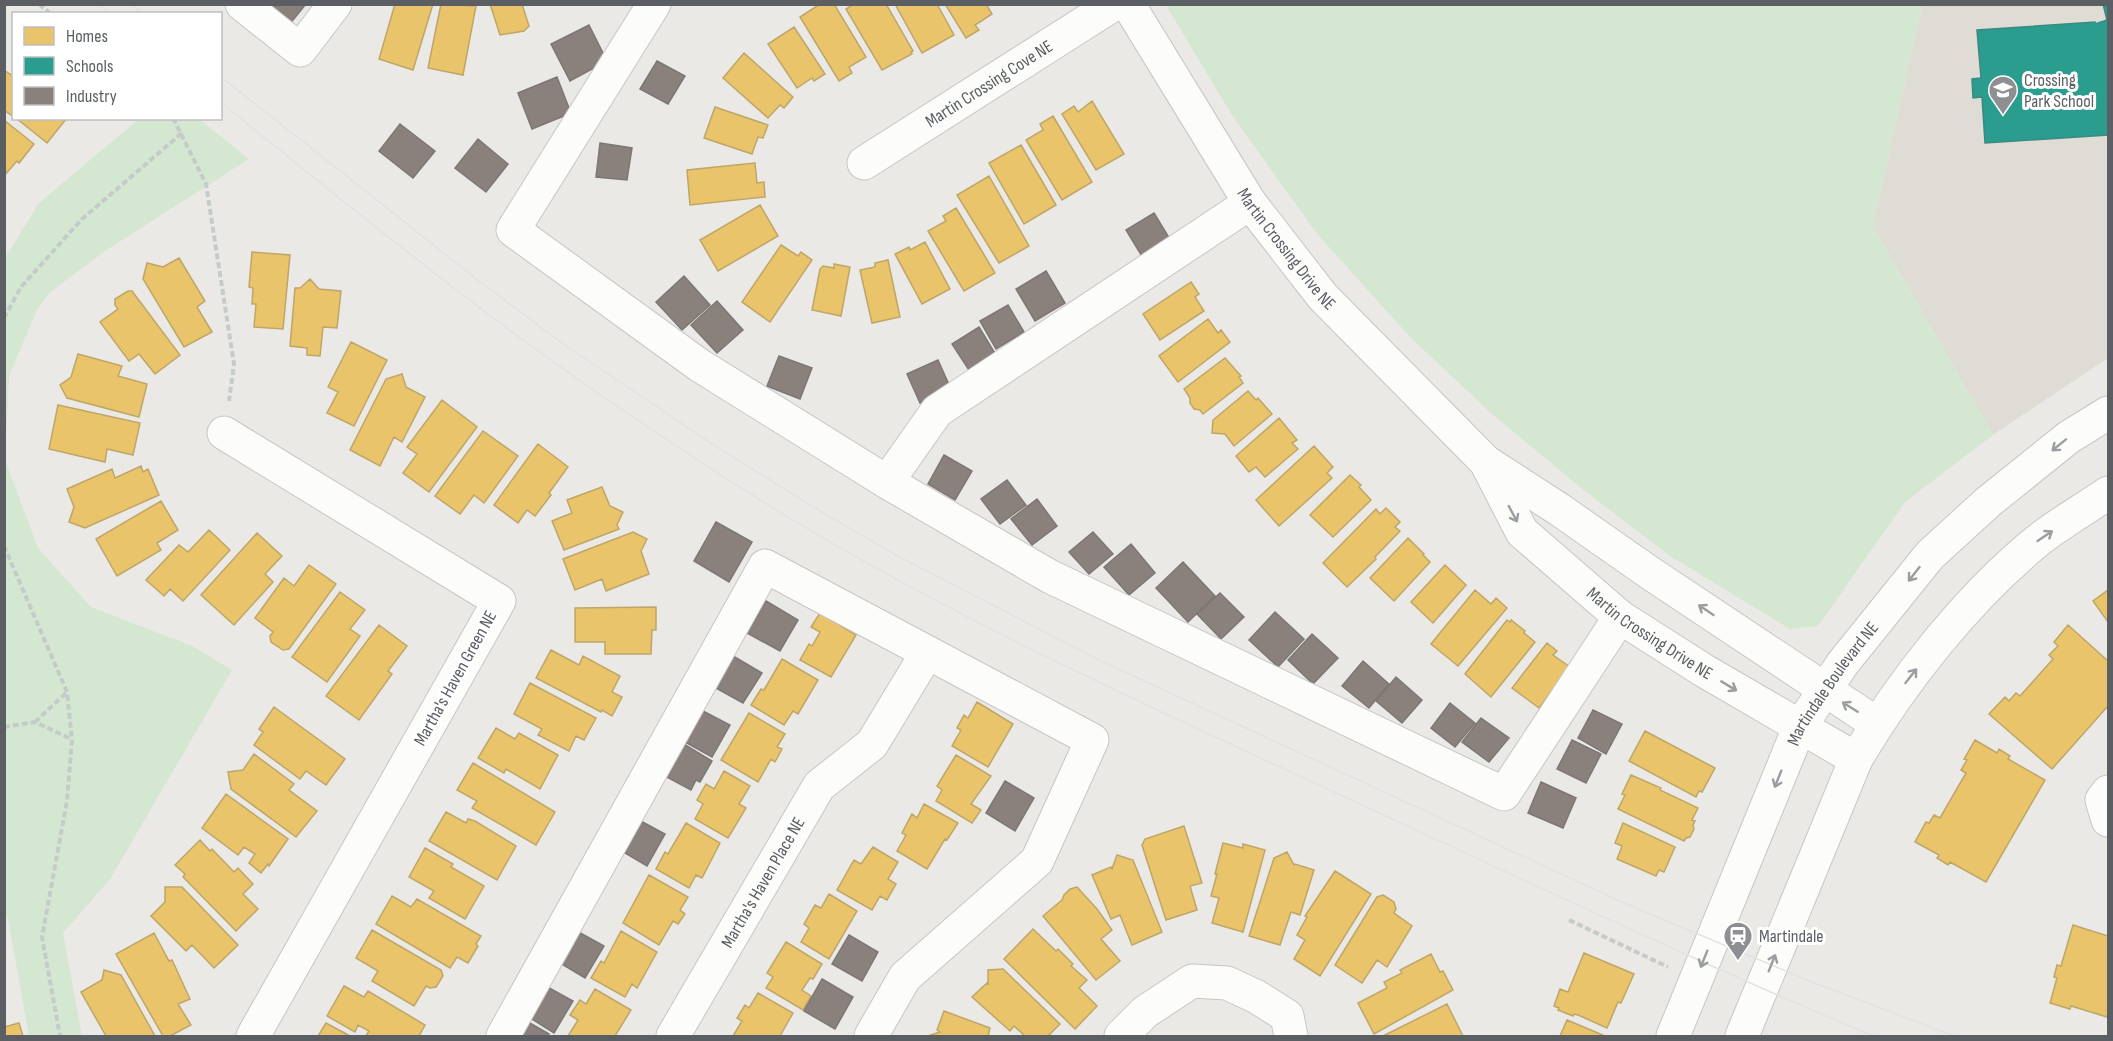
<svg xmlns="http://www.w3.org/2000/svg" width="2113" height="1041" font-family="'Sofia Sans Condensed',sans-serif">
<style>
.education{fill:#dfdbd5}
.green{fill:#d4e7d1}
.homes{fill:#e9c46a;stroke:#bea668;stroke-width:1.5}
.schools{fill:#2a9d8f;stroke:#398a82;stroke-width:1.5}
.industry{fill:#8a817c;stroke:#7c7775;stroke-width:1.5}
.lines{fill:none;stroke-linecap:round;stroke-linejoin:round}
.minor-casing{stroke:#c6c6c7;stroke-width:35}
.path{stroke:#c5cbc8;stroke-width:4;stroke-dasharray:6 3;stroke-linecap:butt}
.minor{stroke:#fcfcfb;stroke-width:33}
.tram{stroke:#e2e2e2;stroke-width:1.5}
.oneway{stroke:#9b9ea0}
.labels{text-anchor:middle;stroke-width:6;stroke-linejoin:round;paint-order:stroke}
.poi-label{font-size:18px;fill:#5b5f64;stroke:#fff;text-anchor:start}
.street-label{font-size:18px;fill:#5b5f64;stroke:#fff}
</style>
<rect width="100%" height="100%" fill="#ebe9e6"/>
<!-- education -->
<path class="education" d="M1922,5h186v353l-115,77 -120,-209z"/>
<!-- green -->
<path class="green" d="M1166,5h756l-49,221 120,209 -88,67 -87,124 -28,3 -120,-73 -85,-65 -93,-77 -81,-76 -93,-103 -88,-123z
M139,119h60l50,40 -144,92 -56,42 -12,17 -28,66 -4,84 33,88 53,59 101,39 40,24 -122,209 -47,54 19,103h-53l-21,-117 -4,-10 1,-651 34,-55z"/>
<!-- homes -->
<path class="homes" d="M395,4h38l-20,66 -34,-11z
M441,4l35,2 -13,69 -35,-7z
M490,4h32l7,22 -5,5 -24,4z
M820,4h14l32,53 -17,10 3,6 -13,8 -39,-64z
M854,4h32l27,47 -2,1 1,2 -30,16 -36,-61z
M895,4h42l17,31 -32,18z
M945,4h41l6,10 -17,11 4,5 -13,8z
M794,27l31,47 -11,7 -2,-3 -15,10 -29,-44z
M744,53l49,44 -9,11 -4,-3 -12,13 -45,-40z
M4,70l10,7v40l-10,-7z
M1092,101l32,53 -28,16 -34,-56 12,-8 4,6z
M715,107l53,18 -5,13 -5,-1 -6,17 -48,-16z
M1053,116l39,66 -30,18 -36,-60 17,-10 -3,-6z
M16,118h51l-20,25z
M4,120l30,24 -15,19 -2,-2 -13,15z
M1021,145l35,60 -32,19 -35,-61z
M755,163l2,20 7,-1 1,15 -75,8 -3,-35z
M989,176l40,70 -30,17 -42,-68z
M760,205l18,31 -60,35 -18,-31z
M956,208l39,65 -31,18 -36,-60 18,-10 -3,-5z
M925,242l25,47 -28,15 -27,-50 14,-7 1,3z
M781,245l17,11 3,-4 11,8 -42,62 -28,-20z
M252,252l38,3 -7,74 -29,-2 2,-23h-4l1,-16 -4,-1z
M179,258l26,43 -8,6 15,25 -28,15 -41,-68 4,-16 16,4z
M888,260l12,57 -28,6 -12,-53 15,-3v-4z
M834,264l16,3 -9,49 -29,-6 8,-41 3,-3 11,2z
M310,279l9,10 22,2 -4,37 -14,-1 -3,29 -13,-1v-7l-17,-2 5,-58h5z
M1191,282l8,12 -4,3 9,14 -44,29 -17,-26z
M128,291h4l48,64 -25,19 -16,-20 -10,7 -29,-39 18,-13 -3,-4v-6z
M1208,319l10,14 3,-3 9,12 -52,40 -19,-26z
M351,342l36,18 -33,66 -27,-13 11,-21 -10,-5z
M78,354l44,12 -4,10 29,8 -8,33 -72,-19 -7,-13 11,-8z
M1225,358l16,18 -2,1 4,6 -40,31 -3,-4 -6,-1 -4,-6v-5l-6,-9z
M402,374l4,13 19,10 -23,45 -8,-5 -14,29 -30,-16 36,-71z
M1248,391l8,9 2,-2 14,16 -38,32 -9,-12 -13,-1 1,-13z
M442,400l35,27 -48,65 -26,-19 14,-19 -10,-7z
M58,405l82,18 -7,32 -26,-6 -2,13 -56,-13z
M1279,418l18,22 -5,3 6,6 -33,28 -9,-10 -7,5 -13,-16z
M483,431l35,25 -34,47 -10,-8 -14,19 -25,-18z
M538,444l30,23 -19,26 2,2 -16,21 -8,-6 -9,13 -24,-18z
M1314,446l19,21 -6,6 5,5 -53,48 -23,-26z
M141,466l2,6 5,-3 11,26 -74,33 -16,-6 5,-15 -7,-18 45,-20 3,9z
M1350,475l11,10 -2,2 12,13 -38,37 -23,-22z
M602,487l8,19 13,6 -6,13 2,4 -55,21 -12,-29 20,-8 -5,-13z
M161,501l17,29 -21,13 4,7 -44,26 -21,-37z
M1386,508l14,14 -5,5 5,4 -25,26 1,2 -29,28 -24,-24 53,-54 4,5z
M209,530l21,20 -47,51 -13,-12 -6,7 -18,-16 33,-35 9,7z
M633,532l14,7 -6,12 8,23 -43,17 -4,-12 -27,11 -12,-31z
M257,533l25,23 -17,18 8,8 -39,43 -33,-30z
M1408,538l16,16 -1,1 7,7 -36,39 -24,-23z
M309,565l27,19 -47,65 -6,1 -12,-8 -1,-6 3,-4 -18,-14 29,-40 10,8z
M1445,565l21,20 -33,38 -22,-21z
M1475,590l16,14 5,-6 11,10 -49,58 -27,-22z
M2108,590v32l-15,-21z
M340,592l25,18 -15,19 10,7 -33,46 -35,-25z
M656,607v23h-4l-1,24h-46v-12h-30v-34z
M820,613l36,22 -25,42 -31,-17 9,-16 3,2 8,-14 -9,-5z
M1507,620l3,2 1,-2 14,11 -1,2 11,9 -44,55 -26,-23z
M379,625l28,21 -19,25 4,3 -33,46 -33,-24z
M2068,625l40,36v45l-56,63 -63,-55 16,-17 4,4 7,-8 4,3 33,-37 -4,-4 9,-9 -4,-4z
M1547,643l10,8 -4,4 17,12 -31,41 -27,-20z
M551,650l28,15 4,-9 37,20 -8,16 10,5 -10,19 -10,-6 -1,2 -65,-34z
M782,659l36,21 -20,34 -5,-3 -9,14 -33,-20 10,-16 3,1z
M530,683l66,35 -12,22 -8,-4 -7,15 -31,-16 4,-6 -28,-15z
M977,702l36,22 -25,43 -36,-21 9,-16 -4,-2 7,-13 4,3z
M274,707l71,52 -19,26 -20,-14 -6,8 -46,-34 9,-13 -4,-3z
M749,713l36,21 -8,13 5,2 -7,13 -4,-3 -13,23 -37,-22z
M496,728l19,11 4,-6 39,22 -18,34 -34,-20 -2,4 -26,-15z
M1645,731l70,37 -13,24 -3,-1 -3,6 -67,-36z
M1975,740l22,13 2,-4 11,7 -2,3 37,21 -59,102 -36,-20 -2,3 -11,-7 2,-3 -24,-13 11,-20 3,1 5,-8 6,3 26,-45 -5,-3 6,-10 -3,-1z
M254,754l40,30 -5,6 28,21 -21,26 -65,-48 -3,-17 15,-2z
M956,755l35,21 -20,28 10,6 -9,13 -36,-22 6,-11 -5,-4z
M473,763l82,49 -19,33 -64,-37 5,-7 -20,-11z
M724,771l26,15 -11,18 7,4 -18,30 -33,-19 8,-15 -6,-4 9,-16 8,5z
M1631,775l30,13 -1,2 38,18 -6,12 3,1 -2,4 1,4 -4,8 -4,1 -2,3 -66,-32 7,-14 -3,-1z
M226,794l62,45 -19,27 -1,-2 -7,9 -12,-10 6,-9 -11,-7 -6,8 -36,-27z
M924,804l34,19 -11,17 -2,-1 -18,30 -30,-18 9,-16 -4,-2 10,-19 5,4z
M446,812l20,11 2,-4 7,2 41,25 -19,34 -68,-39z
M686,823l34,20 -18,35 -6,-3 -7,13 -33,-19 9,-17 3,2z
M1623,823l52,24 -11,25 -5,-2 -3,6 -39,-17 5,-13 -7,-3z
M1184,826l18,57 -12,3 7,24 -31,10 -24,-75 3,-6z
M200,840l10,11 2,-2 22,23 4,-4 15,16 -10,10 15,15 -22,22 -53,-54 2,-3 -10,-9z
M1223,843l20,5v-4l22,6 -22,82 -31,-9 7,-25 -8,-2 6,-22h-2z
M873,847l25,15 -10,17 8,5 -9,16 -7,-4 -8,14 -35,-20 17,-30 7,4z
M425,848l28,16 -2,3 33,19 -19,33 -36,-21 5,-7 -25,-14z
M1287,852l7,13 1,-1 19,6 -14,45 -9,-3 -11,33 -31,-9 25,-78z
M1117,855l16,5 29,72 -30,13 -12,-30 -9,4 -19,-44 19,-8 1,2z
M1335,871l36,23 -51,82 -26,-17 11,-19 -8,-5 10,-18 -2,-1z
M649,875l39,22 -8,13 5,4 -7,10 -5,-3 -14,24 -36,-22z
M165,887h17l56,58 -24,23 -22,-23 -6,6 -35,-35 14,-14z
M1077,887l20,22 15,21 -11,9 19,22 -24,19 -53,-64 19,-16 2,-5 6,-6z
M829,894l28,17 -28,48 -28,-17 8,-14 -5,-4 11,-19 6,3z
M1383,895l11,7 2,7 -2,4 18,13 -25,41 -10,-7 -15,23 -27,-18 42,-68z
M392,896l19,11 6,-8 64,37 -5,8 2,2 -10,17 -11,-6 -7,11 -74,-44z
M2073,925l35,11v77l-1,4 -36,-11 -1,3 -20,-6 7,-25 -3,-1 3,-12 4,1z
M1033,929l23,22 2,-2 15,15 -2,2 16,14 -8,8 18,18 -22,23 -71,-70z
M372,930l69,40 2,6 -7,11 -6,1 -4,-2 -12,20 -42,-25 6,-10 -22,-13z
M621,931l36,21 -20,36 -5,-4 -7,13 -34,-19 10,-17 3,2z
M154,933l15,28 3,-1 18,39 -12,5 13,21 -21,11h-7l-47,-82z
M786,942l36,22 -9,15 -3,-1 -8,12 9,6 -8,14 -37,-22 7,-11 -6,-4z
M1584,953l50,21 -13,29 -3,-1 -11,26 -29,-13 -4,-1 -1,2 -15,-6 1,-2 -5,-2 6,-17 8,3z
M1431,954l9,18 3,-1 10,19 -79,44 -16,-31 29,-15 -3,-6 18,-9 -2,-3z
M1003,969l57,55 -12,12h-23l-11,-10 -4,5 -38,-34 15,-14 1,2v-15z
M104,970l17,5 34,61h-49l-25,-44 21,-12z
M344,986l20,11 4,-6 57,34 -6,11h-53l3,-5 -11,-6 -3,7 -28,-16z
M595,989l36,21 -16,26h-47l10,-16 -8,-5 10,-15 6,4z
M758,993l35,20 -13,23h-47l9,-15 -5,-3 8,-13 4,3z
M1447,1004l16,32h-80z
M944,1011l46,17 -2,8h-60l12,-4 -3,-2z
M1567,1020l38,16h-45z
M19,1023l4,13h-19v-9z
M326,1023l24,13h-32z"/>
<!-- schools -->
<path class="schools" d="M2103,4h5v131l-123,8 -3,-46 -9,1 -1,-19 9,-1 -4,-48 118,-8v2l12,-4z"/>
<!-- industry -->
<path class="industry" d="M267,4h39l-18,22z
M589,25l18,36 -37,20 -19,-37z
M657,61l28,15 -17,28 -28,-15z
M557,77l14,36 -39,16 -14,-36z
M400,124l35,27 -22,27 -34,-27z
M478,139l30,25 -22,28 -31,-24z
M600,143l32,5 -5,32 -31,-3z
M1154,213l17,28 -28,17 -17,-28z
M1046,271l19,32 -30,18 -19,-32z
M684,276l26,29 -28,25 -26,-28z
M717,301l26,29 -26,23 -26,-28z
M1008,305l16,27 -28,17 -16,-28z
M979,327l17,28 -27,15 -17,-26z
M779,356l33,12 -12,31 -33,-13z
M938,360l13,29 -31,14 -13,-29z
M944,455l28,16 -17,29 -27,-16z
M1007,480l19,25 -26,19 -19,-25z
M1037,499l20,27 -25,19 -21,-26z
M716,522l36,20 -23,40 -35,-21z
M1093,532l20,22 -24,20 -20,-22z
M1131,544l24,29 -26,22 -25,-28z
M1183,562l32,34 -27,26 -32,-34z
M1220,593l24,24 -23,22 -24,-25z
M766,601l32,19 -18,31 -33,-18z
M1275,612l29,27 -26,28 -29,-27z
M1312,634l26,24 -25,26 -25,-24z
M733,656l29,17 -19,30 -29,-16z
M1363,661l26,23 -20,24 -27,-22z
M1396,677l26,23 -20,23 -26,-22z
M1450,703l25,20 -20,24 -24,-19z
M701,710l29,15 -18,32 -29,-16z
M1593,710l29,14 -16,30 -28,-16z
M1481,718l28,20 -20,24 -27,-20z
M1572,740l29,14 -15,29 -29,-14z
M682,743l30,18 -12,21 -4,-2 -5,10 -28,-15z
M1005,781l29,17 -19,33 -29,-18z
M1541,782l35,16 -13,30 -35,-15z
M637,819l28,15 -18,32 -27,-16z
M573,929l31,17 -19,32 -30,-18z
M849,935l29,17 -16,29 -30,-17z
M822,979l31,18 -18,32 -31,-18z
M542,984l31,17 -19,32 -30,-19z
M521,1018l28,16 -2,2h-36z"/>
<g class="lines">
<!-- minor casing -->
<g class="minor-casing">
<g id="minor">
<path d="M242,4l58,46 35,-46"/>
<path d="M654,4l-141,226 186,135 188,117 162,94 455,218 116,-177"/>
<path id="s1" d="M1128,4l122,199 73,94 163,165 74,48 90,63 227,151"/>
<path id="s2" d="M864,163l250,-159"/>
<path d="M224,433l275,168 -246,435"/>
<path id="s3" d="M1487,464l35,68 98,85 83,53 153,89"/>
<path d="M887,482l50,-71 313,-208"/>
<path d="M2108,792l-6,8 6,20"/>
<path d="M503,1036l262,-470 327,174 -55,121 -132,116 -34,59"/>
<path id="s4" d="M673,1036l146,-250 53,-42 55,-91"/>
<path d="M1121,1036l24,-24 47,-31 35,2 30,14 30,19 4,20"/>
<path id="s5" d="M1673,1036l126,-308 44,-65 87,-108 58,-53 81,-65 39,-24"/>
<path d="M1742,1036l114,-277c46,-78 110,-159 180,-217 22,-18 49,-33 72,-49"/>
</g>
</g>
<!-- path -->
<path class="path" d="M39,4l12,10
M173,118l33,66 28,180 -5,37
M4,318l17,-31 61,-68 100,-86
M4,546l63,146 5,48 -5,61 -25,136 18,99
M35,722l32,-30
M4,727l31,-5 36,17
M1569,920l99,47"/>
<!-- minor -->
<use href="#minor" class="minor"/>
<!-- tram -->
<path class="tram" d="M98,4l12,10
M131,4l12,10
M220,76l254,201 92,69 154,103 100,62 76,44 203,105 525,243 188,79 142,54
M220,102c75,60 149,121 225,179 101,79 207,151 315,219 182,113 377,201 572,291 179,83 358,168 541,245"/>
</g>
<!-- one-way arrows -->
<defs><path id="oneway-shaft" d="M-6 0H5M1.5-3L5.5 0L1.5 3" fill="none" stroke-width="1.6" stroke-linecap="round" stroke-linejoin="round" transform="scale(1.5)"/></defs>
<g class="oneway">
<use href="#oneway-shaft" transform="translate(2059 445) rotate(141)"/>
<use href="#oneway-shaft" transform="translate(1513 514) rotate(62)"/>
<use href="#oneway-shaft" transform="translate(2045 536) rotate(-34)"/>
<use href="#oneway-shaft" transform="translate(1914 574) rotate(128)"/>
<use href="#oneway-shaft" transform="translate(1706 610) rotate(-146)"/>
<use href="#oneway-shaft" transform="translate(1911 676) rotate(-52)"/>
<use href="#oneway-shaft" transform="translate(1729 686) rotate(31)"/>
<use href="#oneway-shaft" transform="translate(1850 707) rotate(-148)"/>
<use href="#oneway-shaft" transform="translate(1778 779) rotate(112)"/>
<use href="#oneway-shaft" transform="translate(1704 959) rotate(112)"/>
<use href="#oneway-shaft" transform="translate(1772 963) rotate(-68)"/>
</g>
<!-- icons -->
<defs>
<g id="school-pin" transform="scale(1.5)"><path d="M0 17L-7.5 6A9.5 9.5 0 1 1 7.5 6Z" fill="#8d8f92" stroke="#fff"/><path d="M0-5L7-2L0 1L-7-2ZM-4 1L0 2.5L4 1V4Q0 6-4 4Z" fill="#fff"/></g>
<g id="station-pin" transform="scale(1.5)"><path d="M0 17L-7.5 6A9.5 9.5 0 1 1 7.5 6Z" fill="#8d8f92" stroke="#fff"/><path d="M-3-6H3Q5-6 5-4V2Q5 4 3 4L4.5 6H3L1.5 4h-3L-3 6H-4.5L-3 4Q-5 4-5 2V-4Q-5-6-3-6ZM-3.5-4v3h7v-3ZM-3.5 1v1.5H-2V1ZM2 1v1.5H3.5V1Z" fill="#fff"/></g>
</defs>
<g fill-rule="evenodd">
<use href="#school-pin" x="2003" y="90"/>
<use href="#station-pin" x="1738" y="936"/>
</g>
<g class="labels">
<!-- poi labels -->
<g class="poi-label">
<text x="2024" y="86">Crossing<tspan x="2024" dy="21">Park School</tspan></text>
<text x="1759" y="942">Martindale</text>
</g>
<!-- street labels -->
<g class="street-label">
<text dy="6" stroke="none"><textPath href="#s2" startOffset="148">Martin Crossing Cove NE</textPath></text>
<text dy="6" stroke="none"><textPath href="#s1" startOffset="292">Martin Crossing Drive NE</textPath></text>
<text dy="6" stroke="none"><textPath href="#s3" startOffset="240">Martin Crossing Drive NE</textPath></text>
<text transform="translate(455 678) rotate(-61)" y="6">Martha's Haven Green NE</text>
<text dy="6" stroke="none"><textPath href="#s5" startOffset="388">Martindale Boulevard NE</textPath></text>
<text dy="6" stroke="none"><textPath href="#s4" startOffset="178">Martha's Haven Place NE</textPath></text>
</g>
</g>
<!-- border -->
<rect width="2113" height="1041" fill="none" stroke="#5b5f64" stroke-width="12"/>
<!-- legend -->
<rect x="12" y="12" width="210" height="108" fill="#ffffff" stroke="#bdbfc1" stroke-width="1.5"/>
<rect x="24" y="27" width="30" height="18" fill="#e9c46a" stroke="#bdbfc1" stroke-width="1.5"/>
<text x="66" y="42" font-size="18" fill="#5b5f64">Homes</text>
<rect x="24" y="57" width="30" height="18" fill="#2a9d8f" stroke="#bdbfc1" stroke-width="1.5"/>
<text x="66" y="72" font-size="18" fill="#5b5f64">Schools</text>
<rect x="24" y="87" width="30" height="18" fill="#8a817c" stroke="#bdbfc1" stroke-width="1.5"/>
<text x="66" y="102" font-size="18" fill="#5b5f64">Industry</text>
</svg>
